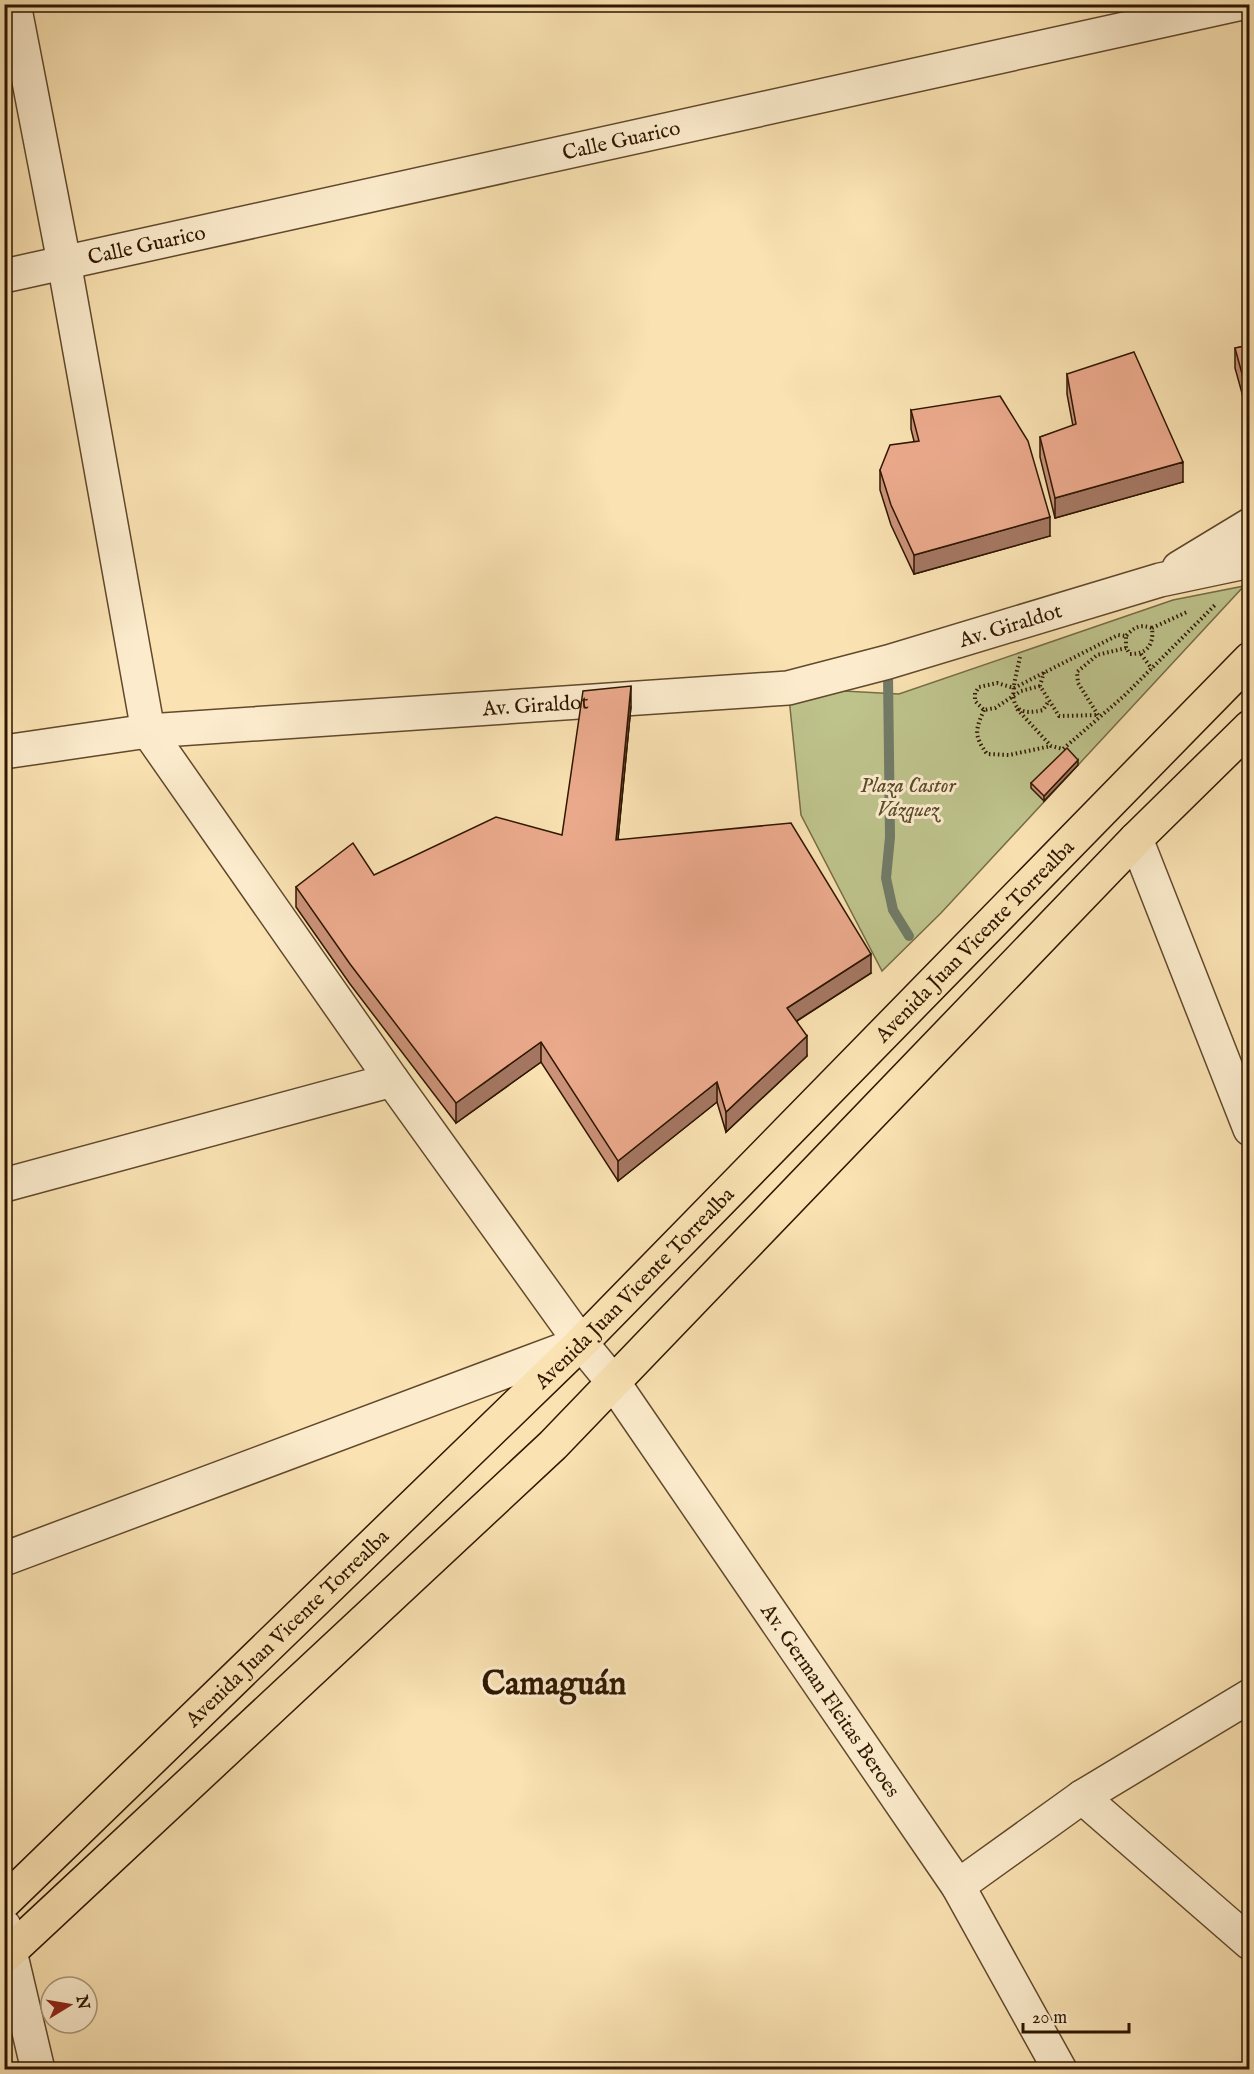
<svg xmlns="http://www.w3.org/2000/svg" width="1254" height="2074" font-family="'IM FELL English',serif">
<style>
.green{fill:#bec38c;stroke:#766c46;stroke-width:1.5}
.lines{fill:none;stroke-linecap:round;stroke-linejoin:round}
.stream{stroke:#717b67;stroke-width:10}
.minor-casing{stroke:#61492c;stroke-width:36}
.highway-casing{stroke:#2e1600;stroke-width:36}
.path{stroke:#2e1600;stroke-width:4;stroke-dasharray:1.5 3;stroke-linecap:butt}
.minor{stroke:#fceccd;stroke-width:33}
.highway{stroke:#fae2b2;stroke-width:33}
.wall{fill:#cb9279;stroke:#2e1600;stroke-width:1.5}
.shaded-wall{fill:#a57763;stroke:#2e1600;stroke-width:1.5}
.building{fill:#ecaa8d;stroke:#2e1600;stroke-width:1.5}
.labels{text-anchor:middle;stroke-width:6;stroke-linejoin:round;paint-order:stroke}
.street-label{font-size:21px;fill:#2e1600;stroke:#fceccd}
.park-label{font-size:21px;font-style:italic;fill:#594a2a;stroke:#fceccd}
.town-label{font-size:33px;font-weight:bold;fill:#2e1600;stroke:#fceccd}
</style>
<rect width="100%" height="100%" fill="#fae2b2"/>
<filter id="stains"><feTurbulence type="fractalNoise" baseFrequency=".00333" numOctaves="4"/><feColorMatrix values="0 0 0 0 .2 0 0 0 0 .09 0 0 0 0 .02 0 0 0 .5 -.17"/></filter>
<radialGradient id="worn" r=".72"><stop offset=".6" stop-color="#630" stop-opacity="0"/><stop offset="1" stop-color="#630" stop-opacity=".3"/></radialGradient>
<!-- green -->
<path class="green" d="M1244,586l-303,327 -59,58 -81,-156 -13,-127 111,6 274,-94z"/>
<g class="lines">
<!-- stream -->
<path class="stream" d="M888,675l2,162 -4,41 7,32 16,26"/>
<!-- minor casing -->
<g class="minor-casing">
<g id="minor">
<path id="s1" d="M4,276l1234,-272"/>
<path d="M1179,568l71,-43"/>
<path id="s2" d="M4,752l144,-21 640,-43 100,-26 272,-82 90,-19"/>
<path d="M1136,839l114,290"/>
<path d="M4,1185l388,-105"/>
<path id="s3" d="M581,1343l32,39 345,504 102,184"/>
<path d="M4,1559l577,-216 -189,-263 -244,-349 -84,-469 -50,-258"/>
<path d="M1082,1797l168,146"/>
<path d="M958,1886l124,-89 168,-101"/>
<path d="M4,1926l34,144"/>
</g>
</g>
<!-- highway casing -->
<g class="highway-casing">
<g id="highway">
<path id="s4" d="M4,1902l577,-559 669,-684"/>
<path d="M4,1957l549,-512 583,-606 114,-112"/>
</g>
</g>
<!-- path -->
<path class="path" d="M1152,628l35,-16
M1141,654l11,15
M1020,657c-5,25 -20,64 23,53l5,-8
M1044,672l-4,14 19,30 39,-1
M1040,686l-19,5 -26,17 -11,2 -9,-9v-8l4,-6 18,-4 17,5 104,-53 8,1v12l4,6c17,0 24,-9 22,-26 -12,-4 -18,-1 -26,8
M1017,709l34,37 12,3 61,-53 92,-92
M984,710c-9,20 -10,26 3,44l22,1 42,-9
M1098,715l-20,-32 -1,-11 20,-17 29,-7"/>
<!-- minor -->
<use href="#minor" class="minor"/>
<!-- highway -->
<use href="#highway" class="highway"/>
</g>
<!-- wall -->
<path class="wall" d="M1250,345v77l-15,-54v-20z
M1067,374l116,108 -128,36 -15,-61v-20l33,-11 -6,-32z
M911,410l139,126 -136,38 -23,-49 -11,-35v-20l34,-29 -3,-12z
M631,706l-13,133 253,134 -74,48 10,35 -81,76 -9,-30 -99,79 -77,-119 -85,61 -106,-139 -54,-77v-20l78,-12 188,-40z
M1078,765l-34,36 -13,-13v-5z"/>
<!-- shaded-wall -->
<path class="shaded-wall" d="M1183,462v20l-128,36v-20z
M1050,517v19l-136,38v-19z
M631,686v20l-15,153v-19z
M1078,760v5l-34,36v-5z
M871,954v19l-84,54v-19z
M807,1036v20l-81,76v-20z
M541,1042v20l-85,61v-20z
M717,1082v20l-99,79v-20z"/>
<!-- building -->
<path class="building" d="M1250,345v58l-15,-55z
M1134,352l49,110 -128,36 -15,-61 36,-13 -9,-50z
M1000,396l28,45 22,76 -136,38 -23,-50 -11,-35 10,-25 29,-4 -8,-31z
M631,686l-15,154 175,-17 80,131 -84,54 20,28 -81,76 -9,-30 -99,79 -77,-119 -85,61 -106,-139 -54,-77 57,-44 21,32 122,-58 66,18 21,-144z
M1067,748l11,12 -34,36 -13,-13z"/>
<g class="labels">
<!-- street labels -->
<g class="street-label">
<text dy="7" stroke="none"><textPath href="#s1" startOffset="632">Calle Guarico</textPath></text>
<text dy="7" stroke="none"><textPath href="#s1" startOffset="146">Calle Guarico</textPath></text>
<text dy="7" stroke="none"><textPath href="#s2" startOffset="1018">Av. Giraldot</textPath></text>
<text dy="7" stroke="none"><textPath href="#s2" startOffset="534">Av. Giraldot</textPath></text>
<text dy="7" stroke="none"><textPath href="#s4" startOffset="1366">Avenida Juan Vicente Torrealba</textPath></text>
<text dy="7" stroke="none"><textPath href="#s4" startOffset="880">Avenida Juan Vicente Torrealba</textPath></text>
<text dy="7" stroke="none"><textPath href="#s4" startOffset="394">Avenida Juan Vicente Torrealba</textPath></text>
<text dy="7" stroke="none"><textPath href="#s3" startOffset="436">Av. German Fleitas Beroes</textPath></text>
</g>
<!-- park labels -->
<g class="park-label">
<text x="908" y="792">Plaza Castor<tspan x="908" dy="24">Vázquez</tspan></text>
</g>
<!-- town labels -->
<g class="town-label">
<text x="554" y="1694">Camaguán</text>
</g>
</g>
<!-- margin -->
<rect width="1254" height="2074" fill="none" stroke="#fae2b2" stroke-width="24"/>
<rect x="6" y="6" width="1242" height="2062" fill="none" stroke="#2e1600" stroke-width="3"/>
<rect x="12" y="12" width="1230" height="2050" fill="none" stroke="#2e1600" stroke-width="1.5"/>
<!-- north arrow -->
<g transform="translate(69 2005) rotate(79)"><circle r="28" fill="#fceccd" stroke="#aa967b" stroke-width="1.5"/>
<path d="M0-4.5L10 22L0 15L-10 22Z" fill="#8f2418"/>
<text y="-9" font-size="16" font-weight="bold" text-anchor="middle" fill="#2e1600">N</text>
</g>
<!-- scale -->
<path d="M1023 2023v9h106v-9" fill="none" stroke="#2e1600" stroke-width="3"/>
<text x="1032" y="2023" font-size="18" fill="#2e1600" stroke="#fceccd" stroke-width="4.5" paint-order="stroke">20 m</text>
<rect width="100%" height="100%" filter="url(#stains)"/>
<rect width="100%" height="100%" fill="url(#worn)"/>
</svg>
